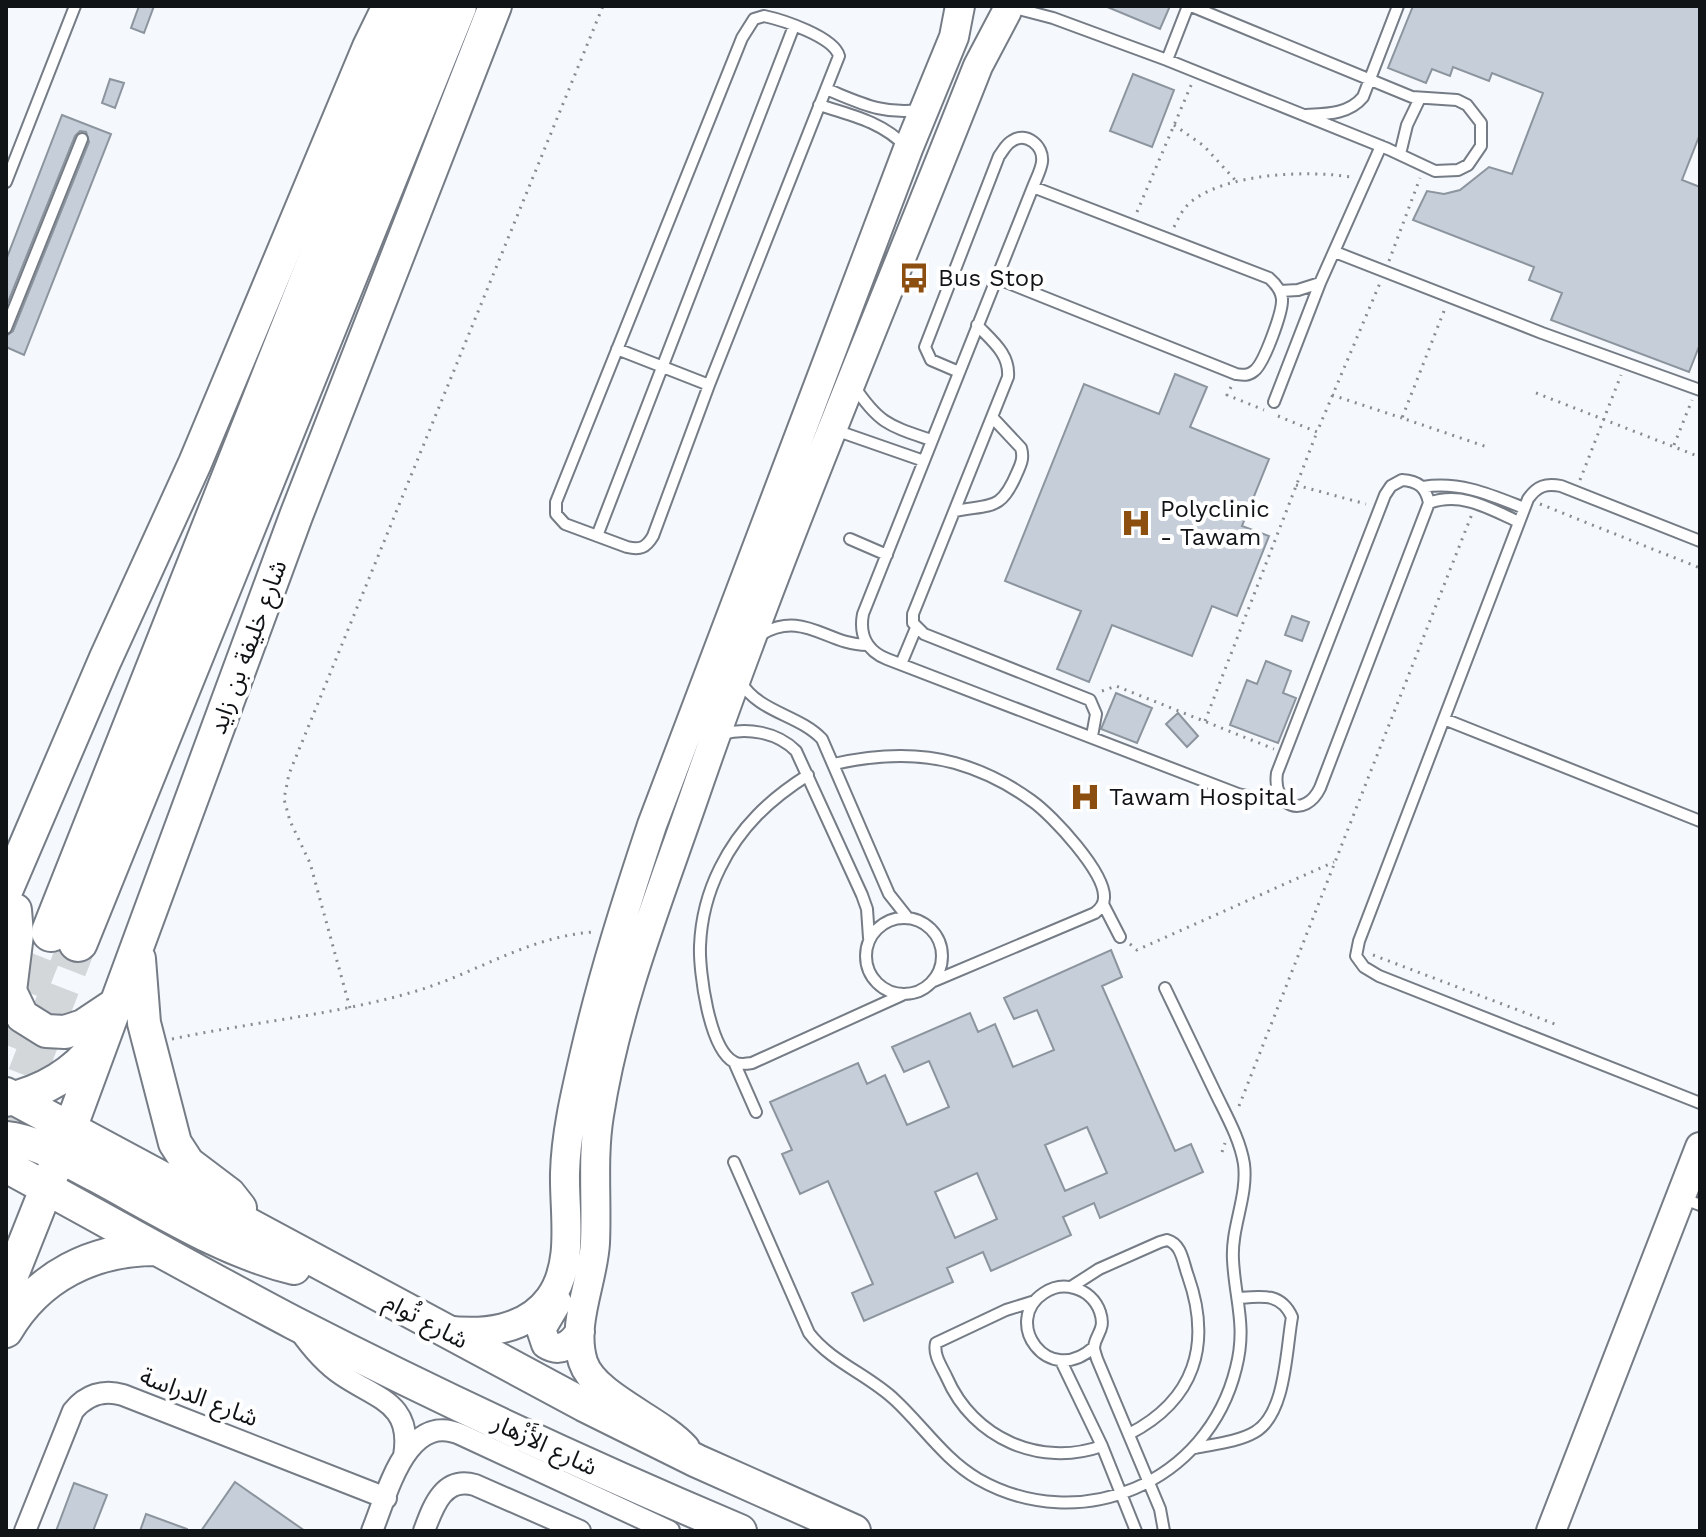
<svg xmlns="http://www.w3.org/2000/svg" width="1706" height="1537" font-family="'Work Sans','Noto Sans Arabic',sans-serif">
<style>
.building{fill:#c6ced9;stroke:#8c949e;stroke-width:2;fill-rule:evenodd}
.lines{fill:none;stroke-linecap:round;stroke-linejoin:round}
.highway-tunnel{stroke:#d3d7da;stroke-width:38;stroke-dasharray:38 19;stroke-linecap:butt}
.lane-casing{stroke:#757c86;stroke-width:14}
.street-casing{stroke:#757c86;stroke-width:24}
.secondary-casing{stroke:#757c86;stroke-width:32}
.primary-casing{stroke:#757c86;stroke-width:36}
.highway-casing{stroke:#757c86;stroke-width:42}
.path{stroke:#888c8f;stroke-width:3;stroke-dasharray:2 6;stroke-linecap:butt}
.lane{stroke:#fff;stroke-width:10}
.street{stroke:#fff;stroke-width:20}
.secondary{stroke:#fff;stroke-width:28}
.primary{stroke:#fff;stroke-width:32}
.highway{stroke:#fff;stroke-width:38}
.labels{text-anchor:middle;stroke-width:8;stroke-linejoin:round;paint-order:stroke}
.poi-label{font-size:24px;fill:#111417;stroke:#fff;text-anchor:start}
.street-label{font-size:24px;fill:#111417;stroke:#fff}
</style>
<rect width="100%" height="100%" fill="#f5f9fd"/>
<!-- building -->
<path class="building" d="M139,6h15l-10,27 -13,-5z
M1105,6h65l-10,23z
M1413,6h287v128l-18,46 18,7v157l-11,28 -138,-52 11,-27 -33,-13 5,-13 -121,-47 14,-29 17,3 16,-4 29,-23 23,7 31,-81 -51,-20 -3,8 -36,-14 -3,9 -18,-7 -6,14 -38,-15z
M1133,74l41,16 -22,57 -42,-16z
M110,79l14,4 -9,25 -13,-5z
M62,115l49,19 -87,221 -18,-8v-11l7,-5 76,-189 -3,-10 -6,-1 -5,5 -69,171v-47z
M1175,374l32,13 -17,40 79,32 -27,67 27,10 -32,80 -25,-10 -20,50 -80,-31 -23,57 -32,-13 24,-58 -76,-30 79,-197 75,30z
M1292,616l17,6 -7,19 -17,-6z
M1266,661l25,10 -8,22 13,5 -18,45 -48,-18 17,-45 10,4z
M1116,693l36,15 -15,35 -36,-14z
M1178,713l20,23 -11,11 -21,-23z
M1111,950l11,27 -20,9 73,165 16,-7 12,28 -103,46 -6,-15 -31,14 8,18 -80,36 -8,-19 -36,16 6,14 -89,39 -12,-28 21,-9 -45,-103 -28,13 -18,-40 10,-4 -22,-48 88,-39 9,21 18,-9 22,50 42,-18 -20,-46 -25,11 -12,-25 78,-34 8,19 17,-8 18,43 41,-17 -17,-40 -23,9 -10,-21zM1087,1127l20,46 -42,18 -20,-46zM977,1173l20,46 -42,19 -20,-46z
M235,1482l70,49h-104z
M74,1483l33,12 -14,36h-37z
M146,1514l41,15v2h-47z"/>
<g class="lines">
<!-- highway-tunnel -->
<path class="highway-tunnel" d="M6,1045l45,-113
M6,1129l72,-187"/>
<!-- lane casing -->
<g class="lane-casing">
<path id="lane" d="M1015,8l38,10 114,42 221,89 47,22 23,-1 10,-5 13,-19v-23l-14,-18 -10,-5 -45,-3 -221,-91
M764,16c19,4 70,21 75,40l-130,329 -56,151c-7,12 -13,14 -26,11l-62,-23 -9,-10v-12l186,-464 12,-19z
M1167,60l21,-54
M826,89c35,14 56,26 95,21
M819,105c32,10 64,17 87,42
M1306,115c21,-1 43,-1 57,-18l35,-91
M1400,154l7,-29 13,-27
M6,182l69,-176
M1335,252l207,81 158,57
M996,278l240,96c7,1 12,2 18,-3 10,-7 29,-60 28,-72 -1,-9 -6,-15 -13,-21l-236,-91
M1280,291l18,-1 22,-7
M977,325c15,16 33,29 31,52l-95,237v9l11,11 166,66 6,14 -4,22
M6,328l76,-189
M617,349l92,36
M959,372l-28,-12 -6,-13 74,-191c4,-5 7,-12 13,-15 14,-10 32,5 30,21 -1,8 -6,17 -9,25l-170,427c-4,21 4,37 24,45l351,135 27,6 15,-2
M854,386c25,38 36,40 77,54
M1274,402l46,-119 61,-137
M835,430l89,31
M1402,480c16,1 24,7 27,23l-109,285c-15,31 -48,19 -43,-15l108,-278 6,-9z
M1423,487c37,-6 68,8 101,21
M1429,503c33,-12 61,6 90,19
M955,511c37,-7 46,0 62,-38 4,-9 7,-15 4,-25l-29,-31
M597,536l197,-510
M850,539l37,16
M1700,541l-139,-55c-15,-3 -24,0 -33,13l-169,442 -3,15 8,11 15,9 321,127
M760,635c43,-26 67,10 107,10
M901,664l15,-36
M740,681c19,32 58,33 82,58l67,155 19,24
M1444,719l256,102
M722,734c25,-7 55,-2 74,17l66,144 5,14 2,29
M834,764c40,-9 81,-12 121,-1 28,8 54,21 77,38 20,14 74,72 72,97 0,7 -4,11 -9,15l-161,68
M808,775c-38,24 -68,52 -88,93 -12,24 -19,51 -20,78 -1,25 9,103 34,116 5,3 12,2 18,1l150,-68
M1103,904l17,33
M866 956a38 38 0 1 1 76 0a38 38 0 1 1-76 0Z
M734,1062l22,50
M734,1162l75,171c22,29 60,42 86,67 28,26 49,59 83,79 102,58 230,4 258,-111 11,-42 -1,-68 -3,-108 -2,-33 15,-63 11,-96 -4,-25 -18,-49 -29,-72 -17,-35 -34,-70 -50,-104
M1682,1198l18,7
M1071,1287l28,-18 61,-27 7,-2c15,4 16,23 21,36 24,68 7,124 -59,158
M1035,1301l-29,9 -70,33c-3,12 6,24 11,35 26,60 93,90 155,68
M1094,1347c-46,42 -93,-26 -50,-54 9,-6 20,-8 30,-5 12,3 22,12 26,24 6,18 -4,21 -6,35 0,4 2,8 3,12l63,150 4,22
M1061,1361l41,85 34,85
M1195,1448c19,-4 43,-6 60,-16 31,-18 31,-82 37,-115 -11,-24 -29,-21 -53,-19"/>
</g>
<!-- street casing -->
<g class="street-casing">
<path id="street" d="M299,1330c12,17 25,33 43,45 35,24 71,28 62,81
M25,1531l48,-120c13,-16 30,-22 50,-16l263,103
M372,1531c16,-39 35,-121 90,-96l207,96
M424,1531c9,-24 19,-55 51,-46l105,46"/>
</g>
<!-- secondary casing -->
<g class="secondary-casing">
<path id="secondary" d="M557,1302l-16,27 5,15c14,9 25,1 34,-12
M445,1330c37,5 81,1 105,-32 25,-35 14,-85 15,-125 1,-40 11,-81 20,-120 18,-78 42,-153 67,-228l256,-676 46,-112 6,-31
M685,1448c-26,-29 -91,-52 -102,-86 -12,-38 10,-81 12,-119 2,-43 -3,-85 4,-128 17,-109 59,-214 95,-318 85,-247 188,-488 284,-731l29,-55
M1551,1531l149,-384"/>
</g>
<!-- primary casing -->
<g class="primary-casing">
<path id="primary" d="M6,891l99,-231 90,-197 174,-416 20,-41
M15,910l2,24 -7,57 12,25 24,15 19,1 18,-6 33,-22
M139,959l5,64 31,120 13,20 41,31 11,14
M6,1094l578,311 113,56 157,70
M6,1100c36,-8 68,-26 91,-56
M6,1138c34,4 61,23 91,38 63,34 127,75 197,92
M6,1166c96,52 191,106 288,157 146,75 295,144 446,208
M6,1290l64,-161 226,-613 199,-510
M6,1331c32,-55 87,-82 150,-82"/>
</g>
<!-- highway casing -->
<g class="highway-casing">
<path id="highway" d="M51,932l367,-926
M78,942l379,-936"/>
</g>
<!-- path -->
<path class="path" d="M1174,125l30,21 32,35
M1137,212l55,-129
M1174,227c5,-10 9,-19 18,-26 36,-28 116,-31 159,-24
M1389,261l31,-83
M1444,311l-42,107 88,30
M1231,387l-4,8 37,15
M1536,393l164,64
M1332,395l70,23
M1278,416l39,16 63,-149
M1674,445l18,-45
M1580,480l41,-105
M1296,485l70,19
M1540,504l160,64
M1102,691l14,-5 158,63
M1205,721l112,-289
M1130,944l7,6 197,-88
M1373,955l187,71
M350,1008l-40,-145 -20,-42 -6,-22 5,-25 314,-768
M172,1039c80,-17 162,-24 241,-47 62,-18 114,-55 180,-60
M1239,1106l233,-592
M1222,1152l3,-9"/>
<!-- lane -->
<use href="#lane" class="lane"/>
<!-- street -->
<use href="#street" class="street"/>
<!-- secondary -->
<use href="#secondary" class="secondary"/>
<!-- primary -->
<use href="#primary" class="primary"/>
<!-- highway -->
<use href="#highway" class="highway"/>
</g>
<!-- icons -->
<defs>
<g id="bus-bare" transform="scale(2.4)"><path d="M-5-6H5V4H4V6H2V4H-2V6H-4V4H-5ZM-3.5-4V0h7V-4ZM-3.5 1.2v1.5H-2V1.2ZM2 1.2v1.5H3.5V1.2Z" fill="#8c4f10" stroke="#fff" stroke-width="2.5" paint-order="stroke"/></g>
<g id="hospital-bare" transform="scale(2.4)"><path d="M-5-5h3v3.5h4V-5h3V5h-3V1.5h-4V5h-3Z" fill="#8c4f10" stroke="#fff" stroke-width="2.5" paint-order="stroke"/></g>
</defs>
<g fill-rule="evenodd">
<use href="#bus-bare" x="914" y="278"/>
<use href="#hospital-bare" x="1136" y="523"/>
<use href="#hospital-bare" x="1085" y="797"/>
</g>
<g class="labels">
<!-- poi labels -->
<g class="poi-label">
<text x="938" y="286">Bus Stop</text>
<text x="1160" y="517">Polyclinic<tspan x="1160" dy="28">- Tawam</tspan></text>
<text x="1109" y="805">Tawam Hospital</text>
</g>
<!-- street labels -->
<g class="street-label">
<text transform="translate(248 647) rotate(-70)" y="8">شارع خليفة بن زايد</text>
<text transform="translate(426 1321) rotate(28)" y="8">شارع تُوام</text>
<text transform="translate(199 1397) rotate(21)" y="8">شارع الدراسة</text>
<text transform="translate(545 1445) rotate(25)" y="8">شارع الأَزْهار</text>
</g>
</g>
<!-- border -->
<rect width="1706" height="1537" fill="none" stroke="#111417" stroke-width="16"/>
</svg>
